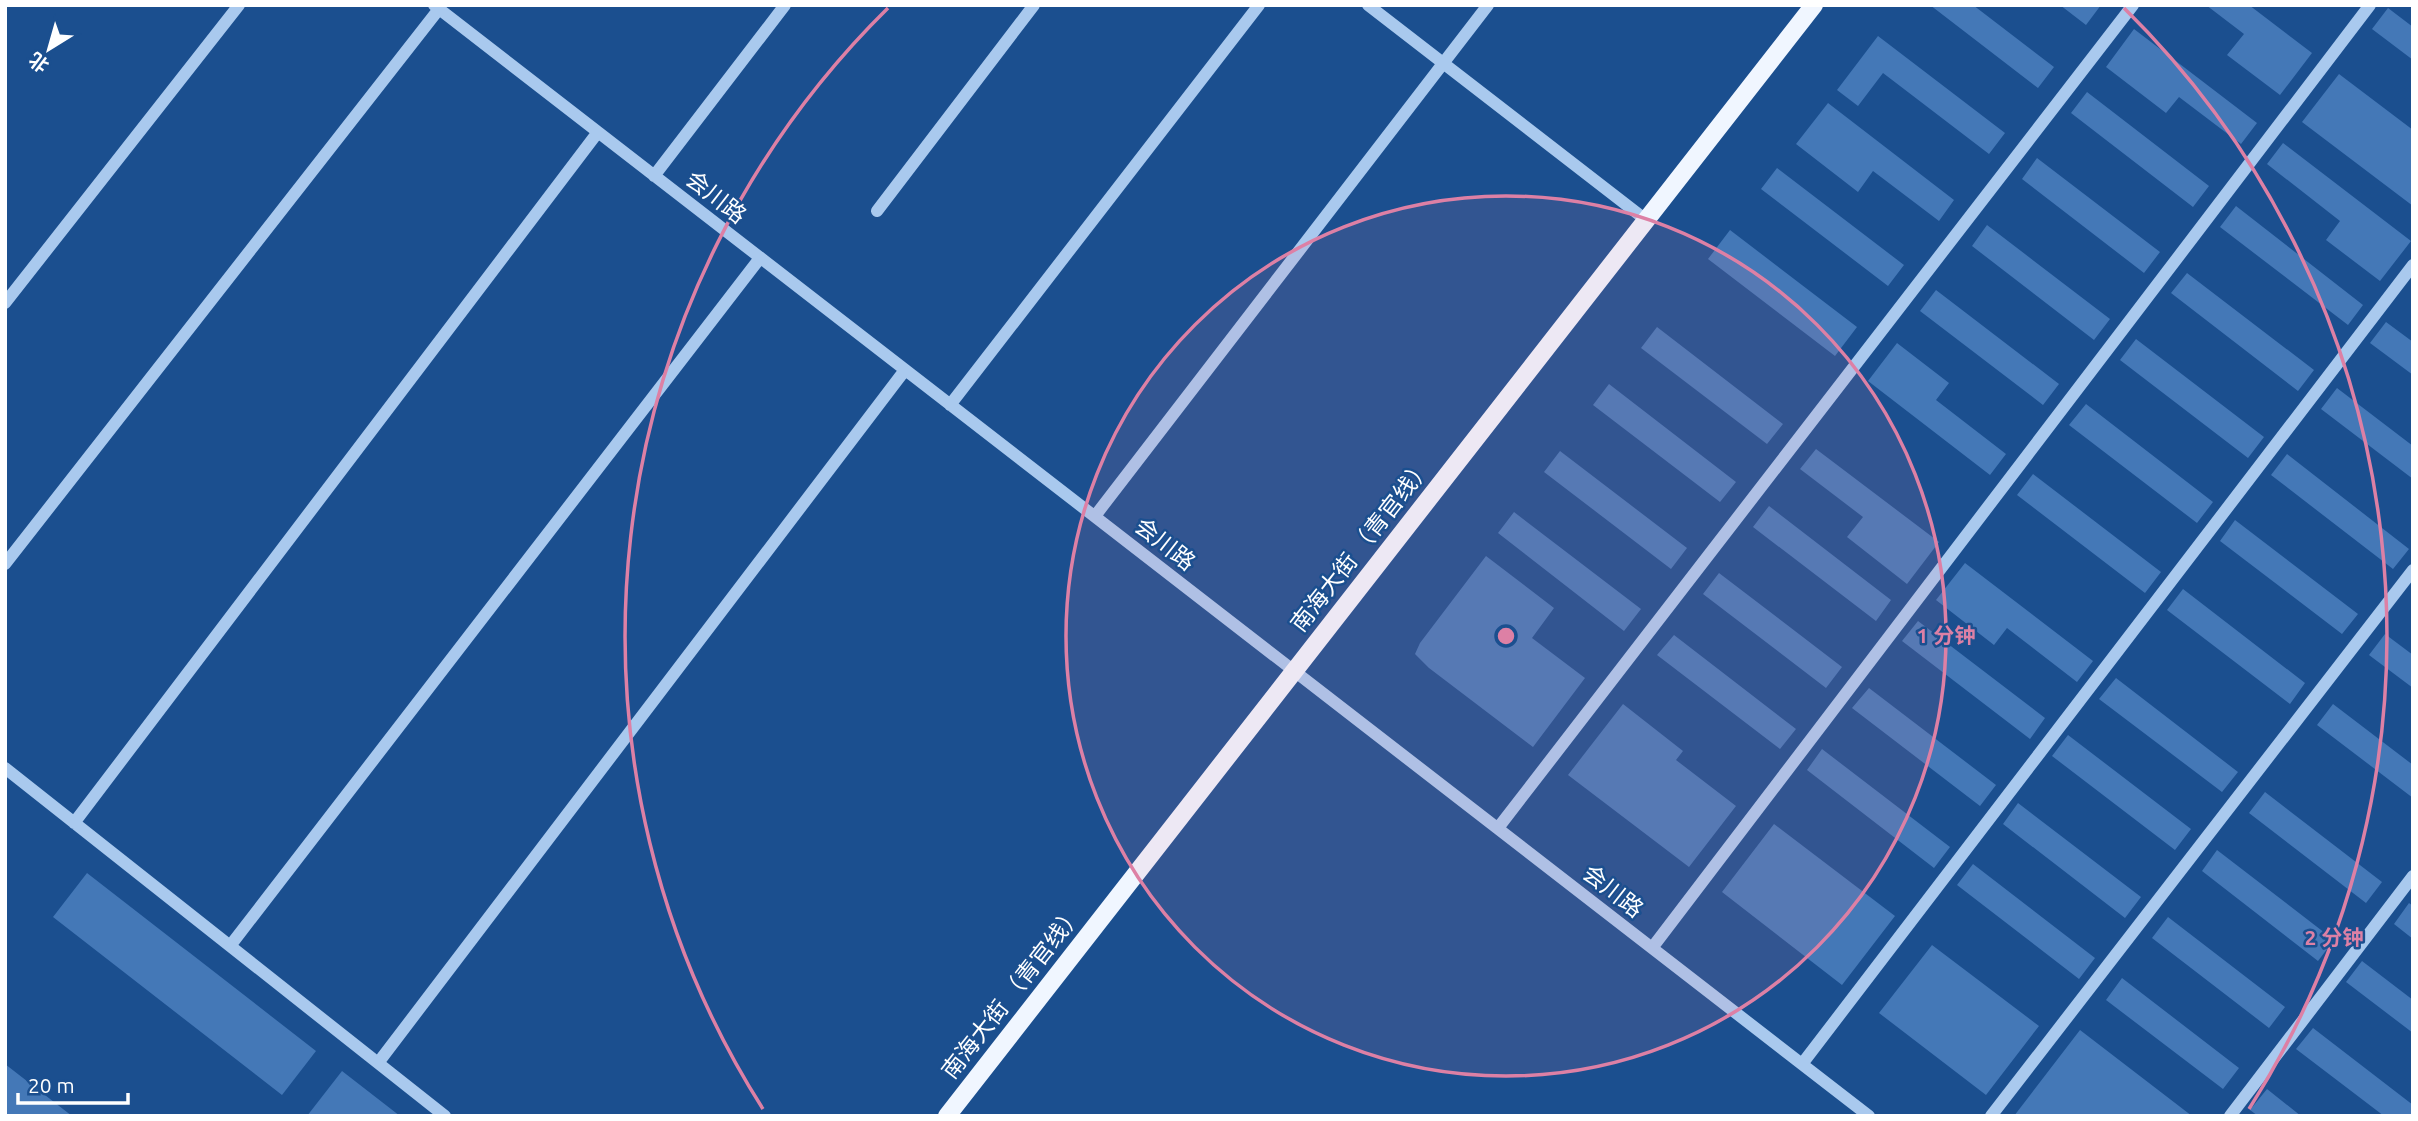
<svg xmlns="http://www.w3.org/2000/svg" width="2418" height="1121" font-family="Ubuntu,'Noto Sans SC',sans-serif">
<style>
.building{fill:#4478b7}
.lines{fill:none;stroke-linecap:round;stroke-linejoin:round}
.minor{stroke:#a9c9ee;stroke-width:12}
.major{stroke:#f0f6ff;stroke-width:18}
.ring{fill:none;stroke:#dd80a5;stroke-width:3.5}
.labels{text-anchor:middle;stroke-width:5;stroke-linejoin:round;paint-order:stroke}
.street-label{font-size:23px;fill:#fff;stroke:#1b4f8f}
.centre{fill:#dd80a5;stroke:#1b4f8f;stroke-width:3.5}
.ring-label{font-size:21px;text-anchor:middle;font-weight:bold;fill:#dd80a5;stroke:#1b4f8f;stroke-width:5;stroke-linejoin:round;paint-order:stroke}
</style>
<rect width="100%" height="100%" fill="#1b4f8f"/>
<!-- building -->
<path class="building" d="M1930,5h43l81,62 -16,21z
M2060,5h41l-15,20z
M2206,5h43l63,48 -32,42 -53,-40 17,-21z
M2388,8l25,19v33l-41,-31z
M2134,29l123,94 -16,21 -62,-47 -13,16 -60,-46z
M1878,36l127,97 -16,21 -106,-81 -25,33 -21,-16z
M2339,74l74,56v76l-111,-84z
M2087,92l122,94 -16,21 -122,-94z
M1828,103l126,97 -15,21 -66,-50 -15,21 -62,-48z
M2283,143l128,98 -31,40 -54,-41 14,-19 -73,-57z
M2037,158l123,94 -16,21 -122,-94z
M1777,168l127,97 -16,21 -127,-97z
M2236,206l127,99 -15,20 -128,-98z
M1987,225l123,94 -16,21 -122,-94z
M1730,230l127,97 -22,29 -127,-97z
M2187,273l127,97 -16,21 -127,-98z
M1936,290l123,94 -16,21 -123,-94z
M2386,322l27,20v33l-43,-32z
M1657,327l126,97 -16,20 -126,-96z
M2136,339l128,98 -16,21 -128,-98z
M1897,343l52,40 -13,17 70,54 -16,21 -122,-94z
M1609,384l127,98 -16,20 -127,-97z
M2337,388l76,58v33l-92,-70z
M2086,404l127,98 -16,21 -128,-98z
M1816,449l123,93 -32,42 -60,-47 16,-20 -63,-48z
M1560,451l127,97 -16,21 -127,-97z
M2287,454l122,95 -16,20 -122,-94z
M2033,474l128,98 -16,21 -128,-98z
M1769,506l122,94 -15,21 -123,-94z
M1514,512l127,97 -17,22 -126,-98z
M2235,520l123,94 -16,20 -122,-93z
M1486,556l68,52 -22,30 53,40 -52,69 -104,-79 -14,-14 5,-11z
M1965,563l128,98 -16,21 -70,-54 -13,17 -58,-45z
M1719,573l123,94 -16,21 -123,-94z
M2183,589l122,94 -15,21 -123,-94z
M1918,621l127,97 -15,21 -128,-98z
M2385,634l28,21v33l-44,-33z
M1674,635l122,94 -16,20 -123,-94z
M2116,678l122,94 -16,20 -123,-93z
M1869,688l127,97 -16,21 -128,-98z
M1623,704l60,47 -7,9 60,46 -47,61 -121,-92z
M2333,704l80,61v33l-96,-73z
M2068,735l123,94 -16,21 -123,-94z
M1822,749l128,98 -16,21 -127,-98z
M2265,792l117,90 -16,21 -117,-90z
M2018,803l123,94 -16,21 -122,-94z
M1774,824l121,92 -53,69 -120,-93z
M2217,850l117,90 -16,21 -116,-90z
M1973,864l122,94 -16,21 -122,-94z
M87,873l229,178 -34,44 -229,-178z
M2409,903l4,3v33l-19,-15z
M2168,917l117,90 -16,21 -117,-90z
M1932,945l107,81 -53,69 -107,-82z
M2362,961l51,39v33l-67,-51z
M2122,978l117,90 -16,21 -117,-89z
M2313,1028l100,77v11h-29l-88,-67z
M2080,1030l112,86h-178z
M5,1064l67,52h-67z
M342,1071l58,45h-93z
M2267,1089l34,27h-43l-8,-6z"/>
<g class="lines">
<!-- minor -->
<path class="minor" d="M434,5l1435,1111
M1368,5l278,215
M654,176l131,-171
M877,211l157,-206
M5,303l234,-298
M950,405l309,-400
M1095,516l393,-511
M5,564l434,-555
M5,768l440,348
M74,823l524,-691
M1498,828l635,-823
M230,946l530,-688
M1652,948l718,-943
M378,1063l527,-693
M1802,1064l611,-799
M1991,1116l422,-546
M2230,1116l183,-240"/>
<!-- major -->
<path class="major" d="M947,1116l867,-1111"/>
</g>
<!-- distance rings -->
<circle cx="1506" cy="636" r="440" fill="#dd80a5" fill-opacity=".12"/>
<g class="ring">
<circle cx="1506" cy="636" r="440"/>
<path d="M763 1109A881 881 0 0 1 888 8M2124 8A881 881 0 0 1 2249 1109"/>
</g>
<g class="labels">
<!-- street labels -->
<g class="street-label">
<text transform="translate(716 197) rotate(38)" y="8">会川路</text>
<text transform="translate(1165 544) rotate(38)" y="8">会川路</text>
<text transform="translate(1361 545) rotate(-52)" y="8">南海大街 （青官线）</text>
<text transform="translate(1613 891) rotate(38)" y="8">会川路</text>
<text transform="translate(1012 992) rotate(-52)" y="8">南海大街 （青官线）</text>
</g>
</g>
<circle cx="1506" cy="636" r="10" class="centre"/>
<g class="ring-label">
<text x="1946" y="643">1 分钟</text>
<text x="2334" y="945">2 分钟</text>
</g>
<!-- border -->
<rect width="2418" height="1121" fill="none" stroke="#ffffff" stroke-width="14"/>
<!-- north arrow -->
<g transform="translate(49 49) rotate(217)" stroke="#1b4f8f" stroke-width="5" paint-order="stroke">
<path d="M0-5L12 26L0 18L-12 26Z" fill="#ffffff"/>
<text y="-10" font-size="19" font-weight="bold" text-anchor="middle" fill="#ffffff">北</text>
</g>
<!-- scale -->
<path d="M18 1093v10h110v-10" fill="none" stroke="#ffffff" stroke-width="3.5"/>
<text x="28" y="1093" font-size="21" fill="#ffffff" stroke="#1b4f8f" stroke-width="5" paint-order="stroke">20 m</text>
</svg>
